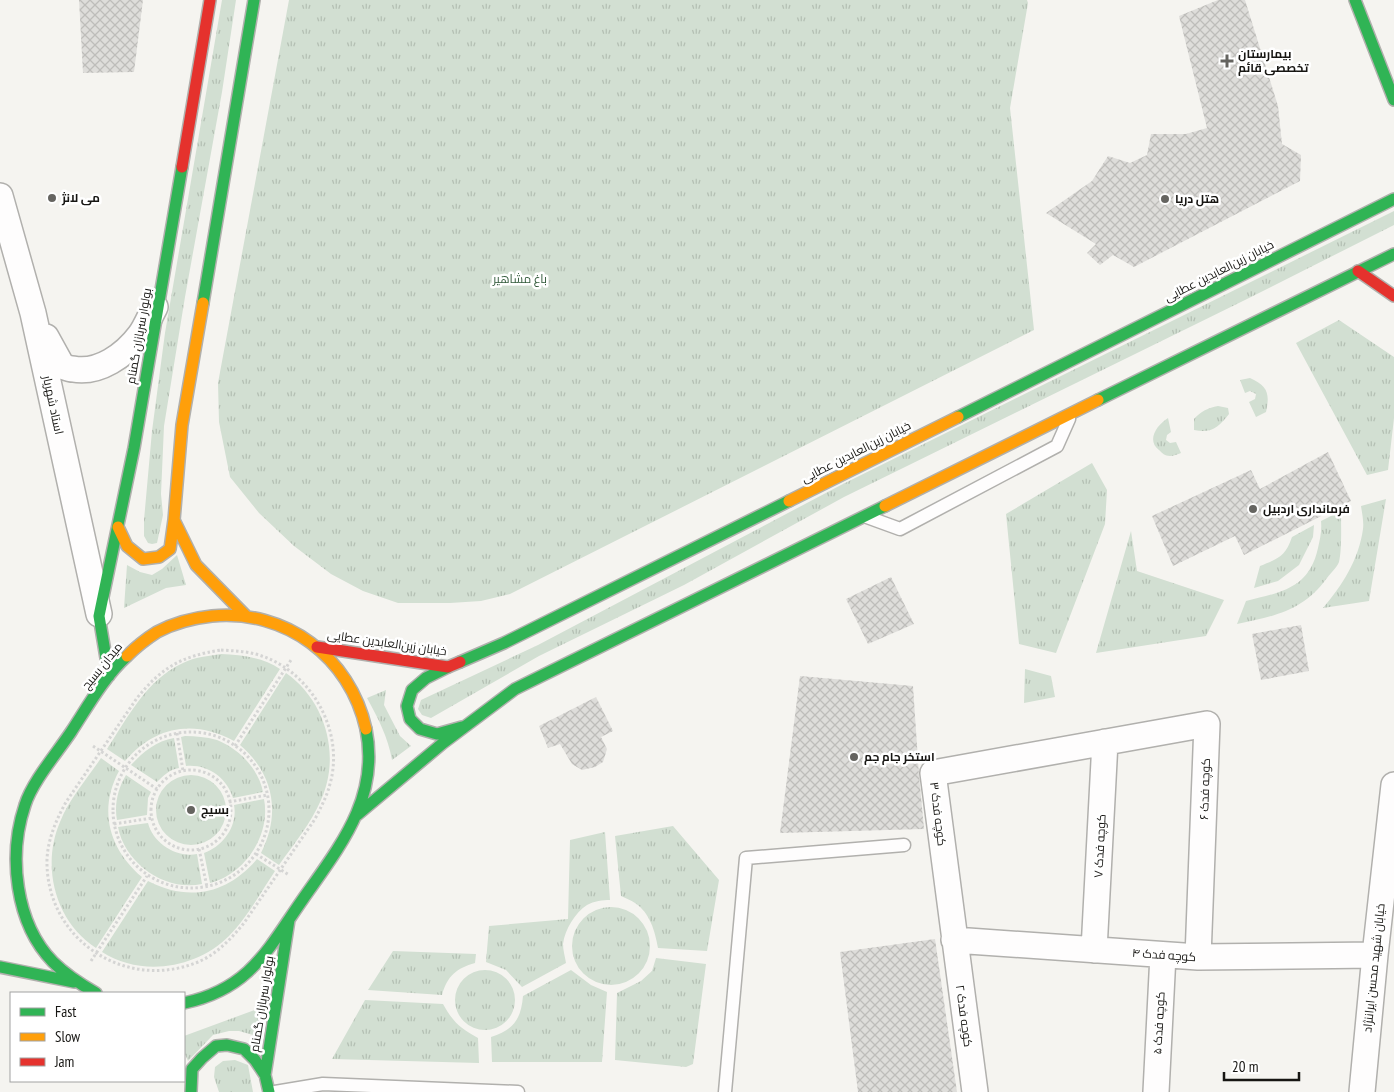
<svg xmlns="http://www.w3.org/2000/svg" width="1394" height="1092" font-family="'PT Sans Narrow',Cairo,sans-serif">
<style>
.grass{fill:url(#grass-tufts)}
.building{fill:url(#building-cross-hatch)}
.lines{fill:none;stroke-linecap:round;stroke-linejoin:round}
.lane-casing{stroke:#b1b0ad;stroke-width:15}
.street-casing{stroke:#b1b0ad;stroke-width:28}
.fast-casing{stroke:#b1b0ad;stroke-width:14}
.slow-casing{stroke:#b1b0ad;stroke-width:14}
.jam-casing{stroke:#b1b0ad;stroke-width:14}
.path{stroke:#d5d5d4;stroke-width:3;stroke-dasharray:2.5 2.5;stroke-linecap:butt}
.lane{stroke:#fefdfd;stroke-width:12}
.street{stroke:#fefdfd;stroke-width:25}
.fast{stroke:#30b455;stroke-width:11}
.slow{stroke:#ff9f0a;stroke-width:11}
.jam{stroke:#e5322d;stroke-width:11}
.poi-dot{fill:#656460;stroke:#fff;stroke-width:2}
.labels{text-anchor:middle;stroke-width:5;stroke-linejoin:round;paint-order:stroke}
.poi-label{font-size:12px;font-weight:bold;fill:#171613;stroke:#fff;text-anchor:start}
.street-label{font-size:12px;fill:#171613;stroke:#fff}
.park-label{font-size:12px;fill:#305939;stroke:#fff}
</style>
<defs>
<pattern id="grass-tufts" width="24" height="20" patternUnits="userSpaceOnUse" patternTransform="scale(1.25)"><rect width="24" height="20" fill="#d2dfd2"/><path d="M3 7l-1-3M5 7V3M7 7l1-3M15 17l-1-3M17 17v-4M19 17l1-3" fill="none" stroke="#b4bfb3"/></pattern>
<pattern id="building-cross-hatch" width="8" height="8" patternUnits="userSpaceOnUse" patternTransform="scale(1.25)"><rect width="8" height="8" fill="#deddda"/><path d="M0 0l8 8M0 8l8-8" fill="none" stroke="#bebdba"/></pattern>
</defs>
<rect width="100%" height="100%" fill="#f5f4f0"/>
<!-- grass -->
<path class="grass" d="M222,0h14l-14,92 -37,205 -21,129 -3,68 2,21 -6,28 -5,1 -4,-1 -4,-7v-16l8,-89 13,-98z
M289,0h738l1,3 -18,105 24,222 -524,264 -29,7 -31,2h-52l-35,-12 -32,-17 -37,-28 -35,-33 -29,-36 -11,-55 -1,-39z
M1394,211v14l-149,75 -401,197 -160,88 -145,71 -108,62 -9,-3 -4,-6 3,-9 117,-55 303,-160z
M1339,320l55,37v61l-6,52 -21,5 -71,-132z
M1250,378c18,8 20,16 16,34l-10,5 -7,-15 6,-3 1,-5 -6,-3 -5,2 -5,-13z
M1218,406l10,2 1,6c-10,13 -18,20 -35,16v-11c7,-8 14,-11 24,-13z
M1168,418l3,14 -4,3 -1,5 4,3 6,-1 5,11c-3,1 -8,3 -11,3 -5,0 -8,-3 -11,-6 -13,-10 -2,-25 9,-32z
M1092,463l15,27 -2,34 -49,129 -37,-9 -13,-130z
M1386,499l-17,102 -46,7c19,-22 36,-49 40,-79 1,-7 -1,-16 -2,-23z
M1341,511c0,14 1,39 -2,51 -2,5 -8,11 -12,16 -24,33 -52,38 -90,46l9,-23c35,-9 63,-12 72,-53 2,-9 4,-17 3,-27z
M1314,525l-1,12 -14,28 -21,16 -24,7 6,-22c19,-8 25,-9 32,-29z
M1131,531l6,40 87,29 -18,36 -110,17z
M177,555l9,30 -20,3 -42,20 3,-43 13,7 12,3 10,-6z
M221,654c20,1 42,3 59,15l-46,72c-40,-22 -79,-15 -109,20l-18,-12c21,-32 40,-70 76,-86 12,-6 25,-7 38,-9z
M1025,669l26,7 4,21 -31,6z
M286,673c40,28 55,83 35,127 -10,23 -27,44 -42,65l-18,-12c20,-39 13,-79 -21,-108z
M386,690l-2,15 16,31 11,10 -19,14c-4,-23 -14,-42 -25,-62z
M185,736c11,0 21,1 32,4 21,8 42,29 46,52l-30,6c-6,-20 -25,-34 -47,-32l-5,-29z
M174,738l5,30c-9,1 -16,8 -22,14l-26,-17c12,-13 25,-24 43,-27z
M101,758l18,13c-21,39 -10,78 23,106l-46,71c-41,-26 -55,-82 -36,-126 9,-23 27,-43 41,-64z
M156 810a35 35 0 1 1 70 0a35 35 0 1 1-70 0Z
M126,775l25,17 -3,6 -1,17 -30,5c-3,-15 1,-32 9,-45z
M264,799c7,36 -19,75 -54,84l-6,-30c19,-7 34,-27 30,-48z
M148,823c5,20 28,35 49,31l5,30c-36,8 -77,-20 -84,-57z
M673,826l46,54 -12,71 -49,-3c-3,-17 -8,-35 -23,-45 -4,-3 -10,-5 -14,-7l-6,-60z
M605,832l5,68c-7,0 -16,1 -23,5 -12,8 -22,24 -24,39 0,6 2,13 3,19l-44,24 -16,-17 -20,-8 3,-36 79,-7 2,-79z
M257,859l18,12c-14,21 -28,47 -46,65 -33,33 -88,41 -127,16l46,-71c41,21 79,13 109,-22z
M572 946a39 39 0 1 1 78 0a39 39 0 1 1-78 0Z
M393,951l83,3 -1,9c-18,5 -28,13 -33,32l-74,-5z
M656,958l50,6 -13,100 -7,3 -71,-7 2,-67 24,-12 11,-10z
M455 1000a30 30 0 1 1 60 0a30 30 0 1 1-60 0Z
M571,970l20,15 16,7 -5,70h-110l-1,-25c22,-7 30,-17 32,-41z
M365,1000l78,4c10,18 17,24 35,34l1,25 -147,-4z
M260,1008l-1,31 -6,-4 -14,-4h-10l-16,4 -25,26 -4,-9v-16z
M235,1060l13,5 5,27h-34l-5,-15 1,-10 8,-6z"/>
<!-- building -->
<path class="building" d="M79,0h64l-9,72 -51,1z
M1218,0h27l33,106 4,38 19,11 -1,26 -166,86 -21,-12 -13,10 -13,-12 9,-9 -50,-31 46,-32 16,-25 22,7 17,-8 4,-21h35l21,-6 -28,-112z
M1328,452l23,49 -107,54 -9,-19 -62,30 -21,-50 99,-46 9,19z
M891,577l23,47 -46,20 -22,-45z
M1301,625l8,46 -48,9 -9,-46z
M800,676l113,10 6,89 5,54 -144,4z
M596,697l17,34 -12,6 6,12 -4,13 -8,5 -13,3 -10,-6 -12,-20 -12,4 -9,-22z
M935,939l22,153h-99l-18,-140z"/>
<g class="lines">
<!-- lane casing -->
<g class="lane-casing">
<path id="lane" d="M867,517l33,12 157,-83 12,-27
M275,1092l48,-8 195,8
M725,1092l21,-234 158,-13"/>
</g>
<!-- street casing -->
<g class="street-casing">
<path id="street" d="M0,196l33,117 66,301
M46,337l16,29c3,1 7,3 11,3 26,5 52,-14 67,-34 6,-8 10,-19 15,-28
M954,940l244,17 177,-2
M1094,950l11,-208
M975,1092l-42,-319 274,-49 -9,233
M1156,1092l7,-137
M1362,1092l13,-137 19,-170"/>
</g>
<!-- fast casing -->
<g class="fast-casing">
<path id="fast" d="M1355,0l39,100
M203,303l51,-303
M1098,400l296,-146
M958,417l436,-218
M460,662l44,-19 285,-142
M448,667l-22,11 -14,12 -5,16 3,13 10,10 17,5 25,-7
M109,676l-10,-60 35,-168 48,-281
M357,815l86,-72 72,-54 370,-183
M0,967l74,15
M96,993c-16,-9 -30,-18 -43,-31 -38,-39 -45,-107 -28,-157 7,-23 32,-52 46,-73 17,-26 33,-55 56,-76
M184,1003c66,-14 84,-54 119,-104 37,-53 77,-101 63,-170
M191,1092l1,-23 10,-11 14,-12 11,-1 17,4 11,11 10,15
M269,1092l-4,-17 24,-155"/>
</g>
<!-- slow casing -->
<g class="slow-casing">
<path id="slow" d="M203,303l-21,122 -8,95 22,45 50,51
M789,501l169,-84
M885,506l213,-106
M118,527l9,19 16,13 16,-2 11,-8 4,-29
M127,656c9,-9 19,-17 30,-24 17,-9 36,-14 55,-16 74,-7 138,41 154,113"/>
</g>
<!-- jam casing -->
<g class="jam-casing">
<path id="jam" d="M182,167l28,-167
M1358,271l36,25
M317,647l131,20 12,-5"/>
</g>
<!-- path -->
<path class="path" d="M221,650c13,1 25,1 38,5 52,16 86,76 71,129 -3,12 -9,23 -15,35l-71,104c-13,16 -27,31 -46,39 -73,30 -153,-23 -151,-103 1,-20 9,-39 19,-57l71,-104c25,-31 45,-42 84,-48z
M113 810a78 78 0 1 1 156 0a78 78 0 1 1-156 0Z
M177,733l6,38
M93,746l64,43
M235,746l56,-86
M151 810a40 40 0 1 1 80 0a40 40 0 1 1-80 0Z
M229,802l38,-7
M114,824l38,-6
M199,849l8,38
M256,854l33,21
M91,961l56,-85"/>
<!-- lane -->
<use href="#lane" class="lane"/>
<!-- street -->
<use href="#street" class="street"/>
<!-- fast -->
<use href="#fast" class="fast"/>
<!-- slow -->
<use href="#slow" class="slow"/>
<!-- jam -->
<use href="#jam" class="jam"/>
</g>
<!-- markers -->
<g class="poi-dot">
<path d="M1224.5 53.5h5v5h5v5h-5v5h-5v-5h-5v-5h5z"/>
<circle cx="52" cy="198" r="5"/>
<circle cx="1165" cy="199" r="5"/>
<circle cx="1253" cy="509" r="5"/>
<circle cx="854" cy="757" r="5"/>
<circle cx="191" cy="810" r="5"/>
</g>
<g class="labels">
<!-- poi labels -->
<g class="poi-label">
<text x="1238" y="58">بیمارستان<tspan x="1238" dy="14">تخصصی قائم</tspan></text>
<text x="62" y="202">می لانژ</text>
<text x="1175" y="203">هتل دریا</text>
<text x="1263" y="513">فرمانداری اردبیل</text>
<text x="864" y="761">استخر جام جم</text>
<text x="201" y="814">بسیج</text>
</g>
<!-- street labels -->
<g class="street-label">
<text transform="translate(1219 271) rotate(-27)" y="4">خیابان زین‌العابدین عطایی</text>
<text transform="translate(139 336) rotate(-80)" y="4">بولوار سربازان گمنام</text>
<text transform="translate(53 405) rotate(78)" y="4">استاد شهریار</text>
<text transform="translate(856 452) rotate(-27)" y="4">خیابان زین‌العابدین عطایی</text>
<text transform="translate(387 643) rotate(8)" y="4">خیابان زین‌العابدین عطایی</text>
<text transform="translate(102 666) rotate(-51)" y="4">میدان بسیج</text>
<text transform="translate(1205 789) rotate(-88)" y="4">کوچه فدک ۶</text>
<text transform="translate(938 814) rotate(83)" y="4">کوچه فدک ۳</text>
<text transform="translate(1100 846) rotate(-87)" y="4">کوچه فدک ۷</text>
<text transform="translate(1164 955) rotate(4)" y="4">کوچه فدک ۴</text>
<text transform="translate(1374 968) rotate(-84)" y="4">خیابان شهید محسن ایراننژاد</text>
<text transform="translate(262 1004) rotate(-81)" y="4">بولوار سربازان گمنام</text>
<text transform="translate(964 1016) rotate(82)" y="4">کوچه فدک ۲</text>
<text transform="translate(1159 1023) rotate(-87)" y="4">کوچه فدک ۵</text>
</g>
<!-- park labels -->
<g class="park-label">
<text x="520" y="283">باغ مشاهیر</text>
</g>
</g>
<!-- legend -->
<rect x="10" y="992" width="175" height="90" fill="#ffffff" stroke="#a2a2a1"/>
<rect x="20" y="1008" width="25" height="8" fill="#30b455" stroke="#a2a2a1"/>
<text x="55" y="1017" font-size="15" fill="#171613">Fast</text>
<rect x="20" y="1033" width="25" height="8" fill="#ff9f0a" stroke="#a2a2a1"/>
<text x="55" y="1042" font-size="15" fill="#171613">Slow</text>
<rect x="20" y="1058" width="25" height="8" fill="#e5322d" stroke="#a2a2a1"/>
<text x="55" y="1067" font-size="15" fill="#171613">Jam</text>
<!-- scale -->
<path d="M1224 1072v8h75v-8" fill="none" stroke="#171613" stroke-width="2.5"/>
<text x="1232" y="1072" font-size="15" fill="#171613" stroke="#ffffff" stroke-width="4" paint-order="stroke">20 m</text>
</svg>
